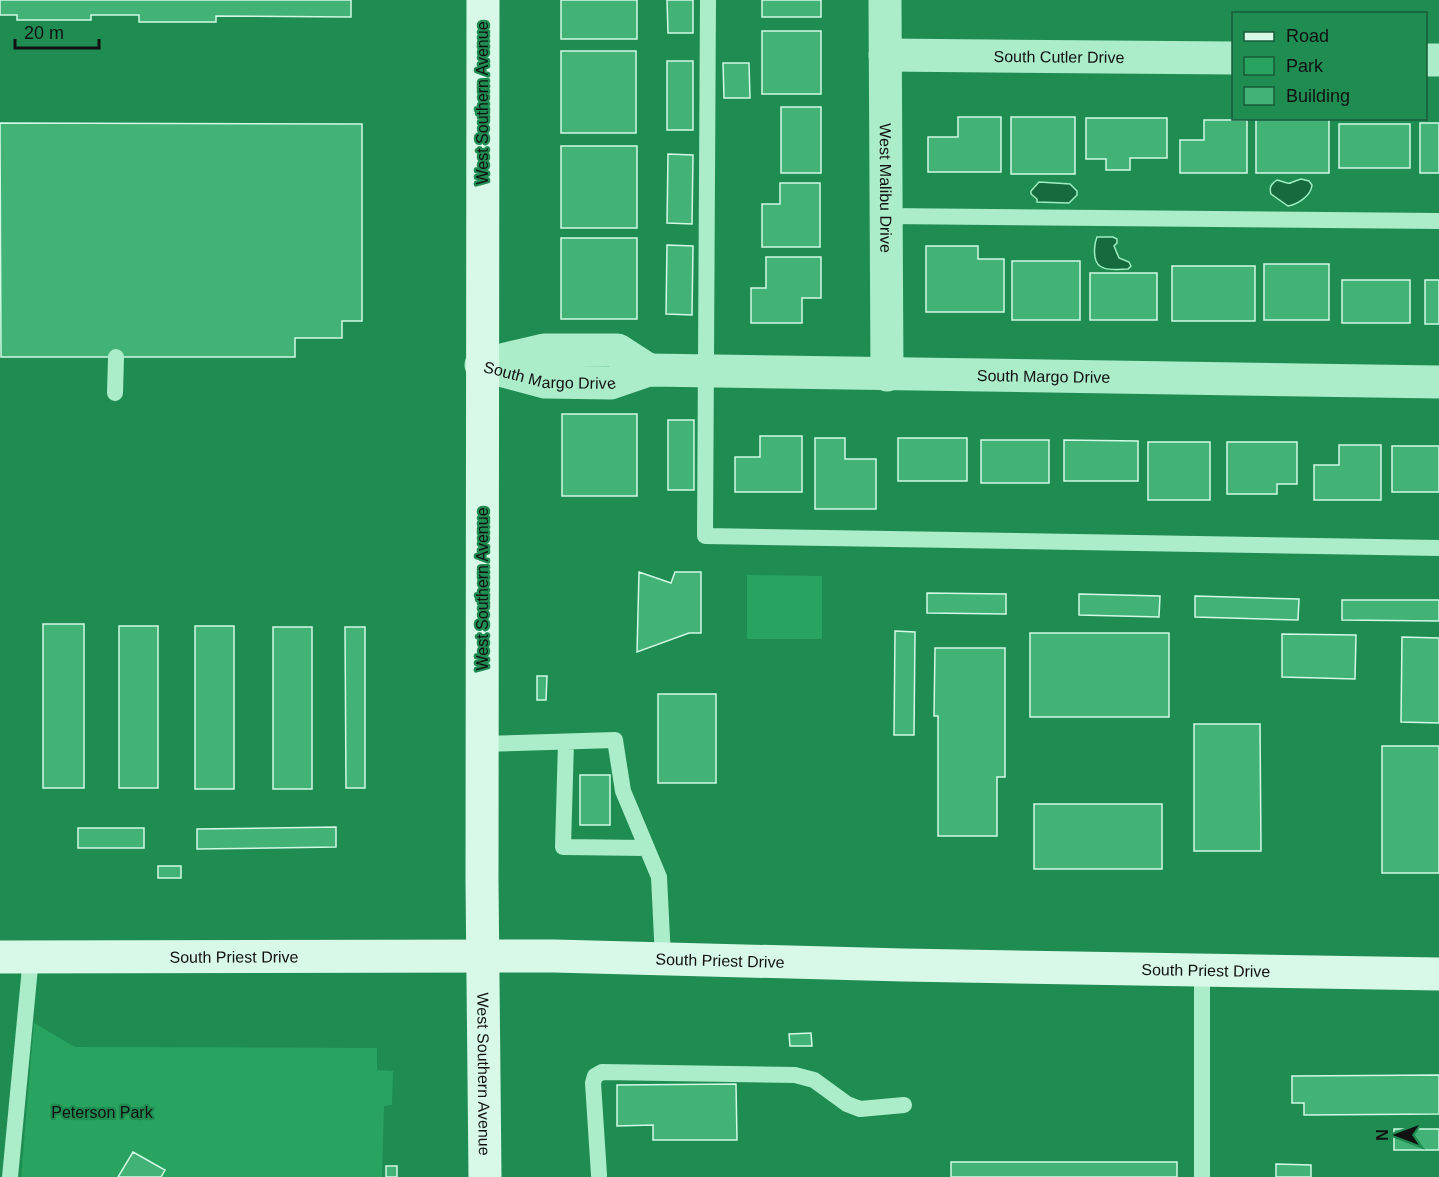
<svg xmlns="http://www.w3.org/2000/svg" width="1439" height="1177" font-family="Helvetica,sans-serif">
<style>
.green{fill:#28a460}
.water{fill:#156b3e;stroke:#9feec1;stroke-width:1.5}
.building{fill:#43b276;stroke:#d1f9e3;stroke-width:1.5}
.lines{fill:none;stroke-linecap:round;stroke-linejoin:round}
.service{stroke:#abecc9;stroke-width:16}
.minor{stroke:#abecc9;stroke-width:33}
.secondary{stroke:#d8f9e7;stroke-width:33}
.labels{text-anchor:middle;stroke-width:4.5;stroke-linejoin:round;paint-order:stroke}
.street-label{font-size:16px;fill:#111;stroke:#1f8c52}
.park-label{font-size:16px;fill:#111;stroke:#1f8c52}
</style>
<rect width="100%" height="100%" fill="#1f8c52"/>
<!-- green -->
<path class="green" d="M747,575l75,1v63h-75z
M34,1023l41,24 302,1v22l16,1 -1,34 -8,1 -2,71h-361z"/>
<!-- water -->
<path class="water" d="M1301,179l8,2 3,4c-1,11 -14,19 -24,21l-17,-12c-2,-7 0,-10 6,-14 18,5 7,4 24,-1z
M1039,182l31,2 7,7v4l-8,8 -32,-1v-3l-6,-5v-3z
M1097,237h16l4,2v4l-3,3 5,12 10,4 2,4 -3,3c-12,0 -31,4 -33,-12 -1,-7 -1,-13 2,-20z"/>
<!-- building -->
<path class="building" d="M0,0h351v17l-135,-1v6h-77v-7h-48v5h-74v-5h-17z
M561,0h76v39h-76z
M667,0h26v33h-25z
M762,0h59v17h-59z
M762,31h59v63h-59z
M561,51h75v82h-75z
M667,61h26v69h-26z
M723,63h26l1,35h-26z
M781,107h40v66h-40z
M958,117h43v55h-73v-35h30z
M1011,117h64v57h-64z
M1086,118h81v40h-37v12h-24v-11h-20z
M1256,119h73v54h-73z
M1204,120h43v53h-67v-33h24z
M0,123l362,1v197h-20v17h-47v19h-294z
M1420,123h19v50h-19z
M1339,124h71v44h-71z
M561,146h76v82h-76z
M668,154l25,1 -1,69 -25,-1z
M780,183h40v64h-58v-43h18z
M561,238h76v81h-76z
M667,245l26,1 -1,69 -26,-1z
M926,246h52v13h26v53h-78z
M766,257h55v41h-19v25h-51v-35h15z
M1012,261h68v59h-68z
M1264,264h65v56h-65z
M1172,266h83v55h-83z
M1090,273h67v47h-67z
M1342,280h68v43h-68z
M1425,280h14v44h-14z
M562,414h75v82h-75z
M668,420h26v70h-26z
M760,436h42v56h-67v-35h25z
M815,438h30v21h31v50h-61z
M898,438h69v43h-69z
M981,440h68v43h-68z
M1064,440l74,1v40h-74z
M1148,442h62v58h-62z
M1227,442h70v42h-20v10h-50z
M1339,445h42v55h-67v-35h25z
M1392,446h47v46h-47z
M639,572l32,11 4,-11h26v61h-12l-52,19z
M927,593l79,1v20l-79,-1z
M1079,594l81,2 -1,21 -80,-2z
M1195,596l104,3 -1,21 -103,-3z
M1342,600h97v21l-97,-1z
M43,624h41v164h-41z
M119,626h39v162h-39z
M195,626h39v163h-39z
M273,627h39v162h-39z
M345,627h20v161h-19z
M895,631l20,1 -1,103h-20z
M1030,633h139v84h-139z
M1282,634l74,1 -1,44 -73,-2z
M1402,637l37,1v85l-38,-1z
M935,648h70v129h-8v59h-59v-120h-4z
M537,676h10l-1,24h-9z
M658,694h58v89h-58z
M1194,724h66l1,127h-67z
M1382,746h57v127h-57z
M580,775h30v50h-30z
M1034,804h128v65h-128z
M336,827v20l-139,2v-20z
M78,828h66v20h-66z
M158,866h23v12h-23z
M811,1033l1,13h-22l-1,-12z
M1439,1075v39l-135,1v-12h-12v-27z
M736,1084l1,56h-84v-15l-36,1v-41z
M1394,1129h45v21h-45z
M133,1152l32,18 -4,7h-43z
M951,1162h226v15h-226z
M1276,1164l35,1v12h-35z
M386,1166h11v11h-11z"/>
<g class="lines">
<!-- service -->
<path class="service" d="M708,0l-3,536 734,12
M886,216l553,5
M115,393l1,-36
M566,742l-3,105 84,1
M482,744l133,-4 8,51 36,86 4,81
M1202,969v208
M599,1175l-6,-92 2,-7 7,-4 193,3 19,5 33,24 13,5 44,-4
M10,1177l21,-220"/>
<!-- minor -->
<g class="minor">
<path id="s1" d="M885,0l2,375"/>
<path id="s2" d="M885,55l349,3"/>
<path d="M1426,60h13"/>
<path d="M485,364l59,-14h74l31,20"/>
<path id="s3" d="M481,365l64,17 66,1 38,-13 790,12"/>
</g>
<!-- secondary -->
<g class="secondary">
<path id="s4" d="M483,0l-1,881 3,296"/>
<path id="s5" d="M0,957l554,-1 349,9 536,9"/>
</g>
</g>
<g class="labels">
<!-- street labels -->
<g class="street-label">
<text dy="6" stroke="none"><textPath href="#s2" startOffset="174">South Cutler Drive</textPath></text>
<text transform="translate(482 103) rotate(-90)" y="6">West Southern Avenue</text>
<text dy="6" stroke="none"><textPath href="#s1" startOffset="188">West Malibu Drive</textPath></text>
<text dy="6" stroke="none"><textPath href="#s3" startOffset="70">South Margo Drive</textPath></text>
<text dy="6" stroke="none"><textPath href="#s3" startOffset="567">South Margo Drive</textPath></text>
<text transform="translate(482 589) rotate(-90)" y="6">West Southern Avenue</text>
<text dy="6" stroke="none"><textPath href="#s5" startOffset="234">South Priest Drive</textPath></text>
<text dy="6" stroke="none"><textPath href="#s5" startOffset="720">South Priest Drive</textPath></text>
<text dy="6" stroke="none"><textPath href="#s5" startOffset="1206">South Priest Drive</textPath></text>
<text dy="6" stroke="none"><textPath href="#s4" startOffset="1074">West Southern Avenue</textPath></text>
</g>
<!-- park labels -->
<g class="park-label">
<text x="102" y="1118">Peterson Park</text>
</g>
</g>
<!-- legend -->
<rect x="1232" y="12" width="195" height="108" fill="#1f8c52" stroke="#195b38" stroke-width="1.5"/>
<rect x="1244" y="32" width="30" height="9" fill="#d8f9e7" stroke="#195b38" stroke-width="1.5"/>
<text x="1286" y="42" font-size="18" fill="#111111">Road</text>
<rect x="1244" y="57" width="30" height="18" fill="#28a460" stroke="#195b38" stroke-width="1.5"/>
<text x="1286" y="72" font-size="18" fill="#111111">Park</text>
<rect x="1244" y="87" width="30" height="18" fill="#43b276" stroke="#195b38" stroke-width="1.5"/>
<text x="1286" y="102" font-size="18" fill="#111111">Building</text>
<!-- north arrow -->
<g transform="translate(1397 1135) rotate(270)" stroke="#1f8c52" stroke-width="4.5" paint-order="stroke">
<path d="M0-4.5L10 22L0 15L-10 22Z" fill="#111111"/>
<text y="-9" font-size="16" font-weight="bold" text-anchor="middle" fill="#111111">N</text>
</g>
<!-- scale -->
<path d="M15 39v9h84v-9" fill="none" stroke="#111111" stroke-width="3"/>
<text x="24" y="39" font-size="18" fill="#111111" stroke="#1f8c52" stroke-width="4.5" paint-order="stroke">20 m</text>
</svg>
